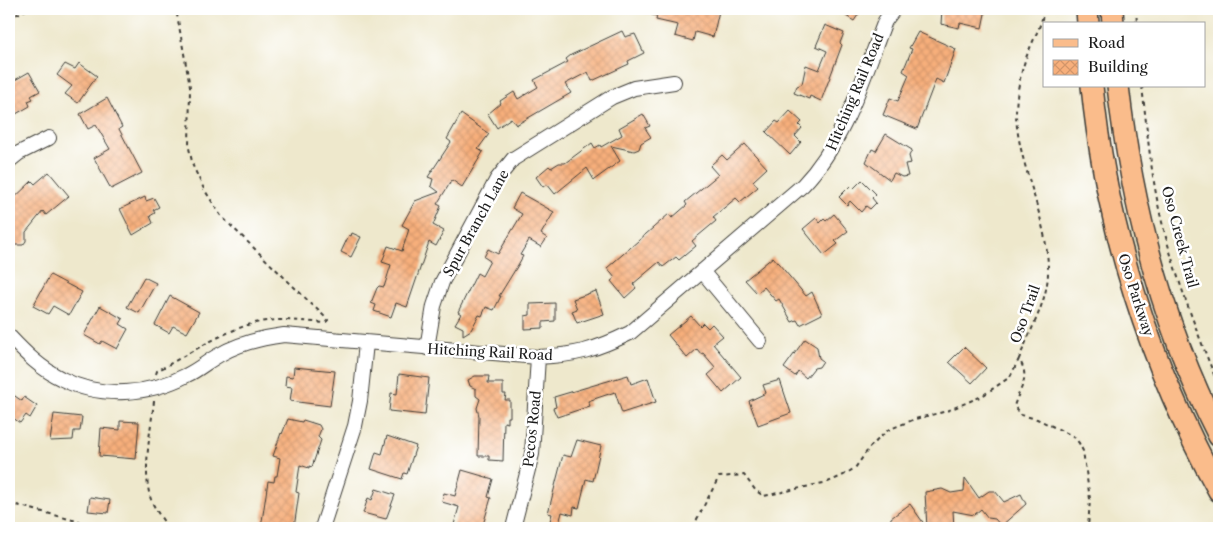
<svg xmlns="http://www.w3.org/2000/svg" width="1228" height="537" font-family="'Libre Caslon Text',serif">
<style>
.building{fill:url(#building-cross-hatch)}
.lines{fill:none;stroke-linecap:round;stroke-linejoin:round}
.minor-casing{stroke:#3c3b36;stroke-width:16}
.primary-casing{stroke:#3c3b36;stroke-width:24}
.path{stroke:#3c3b36;stroke-width:2;stroke-dasharray:4 4;stroke-linecap:butt}
.minor{stroke:#fff;stroke-width:14}
.primary{stroke:#fabc8b;stroke-width:21}
.labels{text-anchor:middle;stroke-width:5;stroke-linejoin:round;paint-order:stroke}
.street-label{font-size:14px;fill:#1c1c1c;stroke:#fff}
</style>
<defs>
<pattern id="building-cross-hatch" width="8" height="8" patternUnits="userSpaceOnUse" patternTransform="scale(1.25)"><rect width="8" height="8" fill="#f7af7b"/><path d="M0 0l8 8M0 8l8-8" fill="none" stroke="#d3966a"/></pattern>
</defs>
<rect width="100%" height="100%" fill="#fff"/>
<filter id="ink" filterUnits="userSpaceOnUse"><feTurbulence type="fractalNoise" baseFrequency=".02" numOctaves="2"/><feDisplacementMap in="SourceGraphic" scale="10" xChannelSelector="R" yChannelSelector="G"/><feConvolveMatrix kernelMatrix="1 2 1 2 8 2 1 2 1" color-interpolation-filters="sRGB"/></filter>
<filter id="wash" filterUnits="userSpaceOnUse"><feTurbulence type="fractalNoise" baseFrequency=".0096" numOctaves="4" result="noise"/><feDisplacementMap in="SourceGraphic" scale="20" xChannelSelector="R" yChannelSelector="G"/><feGaussianBlur stdDeviation="1.12" result="paint"/><feColorMatrix in="noise" values="0 0 0 0 0 0 0 0 0 0 0 0 0 0 0 0 0 1.4 0 .05"/><feComposite in="paint" operator="in"/></filter>
<g filter="url(#wash)">
<rect width="100%" height="100%" fill="#eee8cc"/>
<g id="blocks">
<!-- building -->
<path class="building" d="M640,9h71l8,2 -6,26 -18,-5 -2,9 -18,-5 3,-11 -22,-5 1,-4 -17,-4z
M835,9h27l-8,12z
M942,9h44l-4,19 -22,-5 -1,5 -18,-4z
M825,25l19,8 -4,10 2,2 -21,56 -11,-5 -1,3 -15,-6 3,-7 5,-2 4,-19 13,5 8,-19 -11,-5z
M622,31l3,6 10,-3 9,19 -16,8 1,3 -37,17 -4,-9 -23,12 6,9 -55,32 -5,-7 -14,10 -9,-14 13,-11 -1,-2 14,-9 4,7 20,-12 -4,-7 34,-18 -2,-3 5,-4z
M918,32l38,17 -12,34 -8,-4 -19,50 -34,-14 7,-17 8,3 11,-26 -6,-4 9,-22 -3,-1z
M79,63l18,13 -19,27 -13,-9 7,-8 -15,-11 8,-11 10,5z
M9,68l6,12 14,-8 11,19 -9,5 2,3 -5,2 2,5 -14,8 -7,-12z
M107,98l15,29 -3,2 23,44 -31,16 -17,-31 16,-9 -14,-24 -8,4 -8,-15z
M790,111l12,11 -3,3 3,3 -7,8 6,6 -11,13 -24,-23 10,-11 3,2z
M461,114l28,20 -11,15 5,3 -21,35 -10,-7 -15,24 4,2 -8,19 11,6 -8,15 -7,-4 -22,65 -11,-4 -5,14 -17,-6 2,-6 -5,-2 6,-15 2,-2 5,1 7,-22 -9,-3 6,-16 14,5 7,-22 -7,-4 13,-24 24,-9 -8,-6 2,-7 -5,-2 23,-35 -4,-3z
M643,114l7,12 -5,2 6,9 -10,6 -2,6 -5,2 -23,-5 9,15 -26,19 -7,-12 -32,26 -8,-10 -4,3 -7,-10 13,-11 2,2 8,-5h6l27,-20 3,5 5,-3 1,2 21,-12 -3,-7z
M886,134l26,16 -3,6 2,7 -6,1 3,12 -6,1 -8,-4 -4,7 -24,-18 6,-13 4,2z
M745,144l22,24 -14,13 5,6 -18,15 -4,-4 -23,19 3,4 -24,20 4,5 -17,14 -3,-3 -13,10 -4,-5 -26,22 3,4 -11,10 -14,-17 4,-3 -8,-10 62,-54 3,4 15,-13 -2,-3 33,-27 -8,-9 2,-2 10,-9 5,5z
M49,172l20,24 -23,19 -3,-4 -17,21v9l-3,4h-8l-6,-5v-37l23,-22 3,3z
M862,180l14,14 -4,4 4,5 -6,6 -4,-3 -5,6 -11,-11 -3,4 -8,-8 11,-11 3,3z
M520,193l34,19 -13,22 6,4 -6,9 -12,-7 -9,15 3,1 -5,9 -19,31h2l-7,14 -8,-3 -4,9 -3,-1 -8,15 -8,5v-7l-8,-4 6,-10 -3,-2 19,-39 5,3 8,-15 -6,-4 4,-8 10,5 24,-40 -10,-6z
M145,197l1,4 8,-3 5,9 -6,3 2,3 -5,3 3,7 -20,12 -13,-26z
M834,214l14,17 -13,10 3,3 -14,11 -21,-26 13,-11 4,5 4,-4 2,2z
M352,233l9,4 -10,20 -10,-5 8,-17 2,1z
M773,257l33,39 6,-4 10,22 -22,11 -3,-5 -5,2 -13,-23 -3,2 -12,-14 -7,6 -12,-13z
M50,275l32,17 -13,23 -16,-9 -5,8 -15,-8z
M144,277l12,6 -17,30 -12,-6z
M596,291l8,23 -27,9 -5,-12 5,-2 -4,-10z
M170,296l29,16 -12,21 -14,-7 -4,7 -14,-8z
M555,303v18l-12,1v6l-18,1v-13l5,-1v-11z
M100,306l23,13 -3,5 8,5 -11,20 -15,-8 -2,3 -16,-9z
M691,316l9,10 3,-3 5,5 4,-4 11,12 -10,8 28,33 -18,16 -15,-18 8,-7 -13,-15 -2,1 -4,-5 -10,9 -19,-23z
M805,339l12,8 2,11 4,3 -4,6 -5,1 -8,10 -8,-7 -3,5 -11,-8z
M964,347l22,21 -14,15 -23,-21z
M294,367l41,4 -5,35 -40,-5 2,-14 -7,-1 1,-10 7,1z
M399,374l30,4 -4,37 -36,-4 2,-18 6,1z
M628,375l3,9 17,-6 8,24 -34,11 -7,-21 -27,9 2,5 -33,11 -4,-9 3,-1 -2,-10z
M475,376h14l-1,7h15v11h3l-1,6h5v17h-2v6l-4,-1 -1,39 -14,-1v-4h-11l1,-40 -2,-8 3,-9 -4,-3v-7l-6,-3 -2,-6z
M780,380l11,33 -33,12 -9,-24 17,-8 -3,-8z
M12,394l10,7 2,-4 13,9 -7,12 -4,-3 -6,8 -11,-8v-17z
M54,414l28,3 -2,14h-6l-1,9 -23,1z
M288,419l14,3 1,-2 16,5 2,4 -3,8 3,3 -9,27 -3,-1v2l-9,-3 -4,27 3,1 -5,35h-33l7,-47 6,1 1,-6h2l3,-18 -7,-2 8,-23 1,1z
M120,421l19,1 -3,37 -37,-3 2,-28 19,2z
M387,436l29,10 -9,28 -3,-1 -2,6 -31,-10 5,-17 6,2z
M577,440l24,6 -8,35 -7,-2 -7,29 -5,-1 -1,8 -11,-3 -4,16h-10l4,-14 -4,-1 15,-58 8,2z
M462,470l31,9 -5,18 3,1 -9,30h-29l6,-21 -17,-5 2,-9 11,3z
M965,478l14,20 10,-7h6l9,11 17,-8 5,10 -25,22 -6,-7 -7,-1 -7,-9 -7,6 -21,-4 1,17h-65l2,-10 19,-14 17,24 -2,-36 17,-3 9,4 13,-2z
M376,489l19,6 -9,24 -23,-6 5,-15 4,2z
M90,497l20,3 -2,13 -20,-2z"/>
</g>
</g>
<g filter="url(#ink)">
<use href="#blocks" fill-opacity="0" stroke="#3c3b36" stroke-width="1"/>
<g class="lines">
<!-- minor casing -->
<g class="minor-casing">
<path id="minor" d="M9,161l10,-8 30,-15
M702,271l58,70
M9,336c16,17 32,33 53,43 39,20 87,16 125,-4 11,-5 21,-14 32,-20 20,-12 42,-17 65,-20l254,22c39,-2 57,-7 92,-24l173,-148c43,-45 60,-108 82,-164l9,-12
M427,348l7,-42 8,-24 55,-103 16,-20 99,-62 22,-9 40,-6
M322,528l33,-102 5,-25 6,-58
M513,528l19,-74 6,-97"/>
</g>
<!-- primary casing -->
<g class="primary-casing">
<path id="primary" d="M1087,9l1,15
M1112,9l1,15
M1092,86c14,142 58,280 127,405
M1118,86c14,122 45,241 101,350"/>
</g>
<!-- path -->
<path class="path" d="M1044,9c-2,15 -8,25 -14,39 -9,20 -14,45 -14,67 2,50 33,105 32,157 0,29 -19,60 -29,87 12,20 1,28 -5,47l7,9 16,4 36,17 6,7 4,8 7,48 -2,29
M1136,9l1,15
M9,18l19,-9
M1142,86c5,44 9,89 19,132 14,58 36,114 58,169
M156,374l1,-3c30,-16 61,-37 94,-47 24,-7 50,-3 74,-1l3,-3 -107,-104 -17,-27 -11,-23 -4,-18 1,-61 -14,-78
M154,401c-3,28 -13,75 -2,101 4,9 11,18 16,26
M9,503l94,25
M695,528l2,-9 22,-42 25,-2 12,16 8,5 64,-14 14,-6 13,-8 15,-21 18,-17 27,-11 32,-8 35,-15 28,-19 9,-18"/>
<!-- minor -->
<use href="#minor" class="minor"/>
<!-- primary -->
<use href="#primary" class="primary"/>
</g>
</g>
<g class="labels">
<!-- street labels -->
<g class="street-label">
<text transform="translate(855 92) rotate(-67)" y="5">Hitching Rail Road</text>
<text transform="translate(476 223) rotate(-61)" y="5">Spur Branch Lane</text>
<text transform="translate(1180 237) rotate(75)" y="5">Oso Creek Trail</text>
<text transform="translate(1136 295) rotate(72)" y="5">Oso Parkway</text>
<text transform="translate(1025 314) rotate(-70)" y="5">Oso Trail</text>
<text transform="translate(490 352) rotate(3)" y="5">Hitching Rail Road</text>
<text transform="translate(532 429) rotate(-84)" y="5">Pecos Road</text>
</g>
</g>
<!-- margin -->
<rect width="1228" height="537" fill="none" stroke="#fff" stroke-width="30"/>
<!-- legend -->
<rect x="1043" y="22" width="162" height="65" fill="#ffffff" stroke="#a4a4a4"/>
<rect x="1053" y="39" width="25" height="8" fill="#fabc8b" stroke="#a4a4a4"/>
<text x="1088" y="48" font-size="15" fill="#1c1c1c">Road</text>
<rect x="1053" y="60" width="25" height="15" fill="url(#building-cross-hatch)" stroke="#a4a4a4"/>
<text x="1088" y="72" font-size="15" fill="#1c1c1c">Building</text>
</svg>
